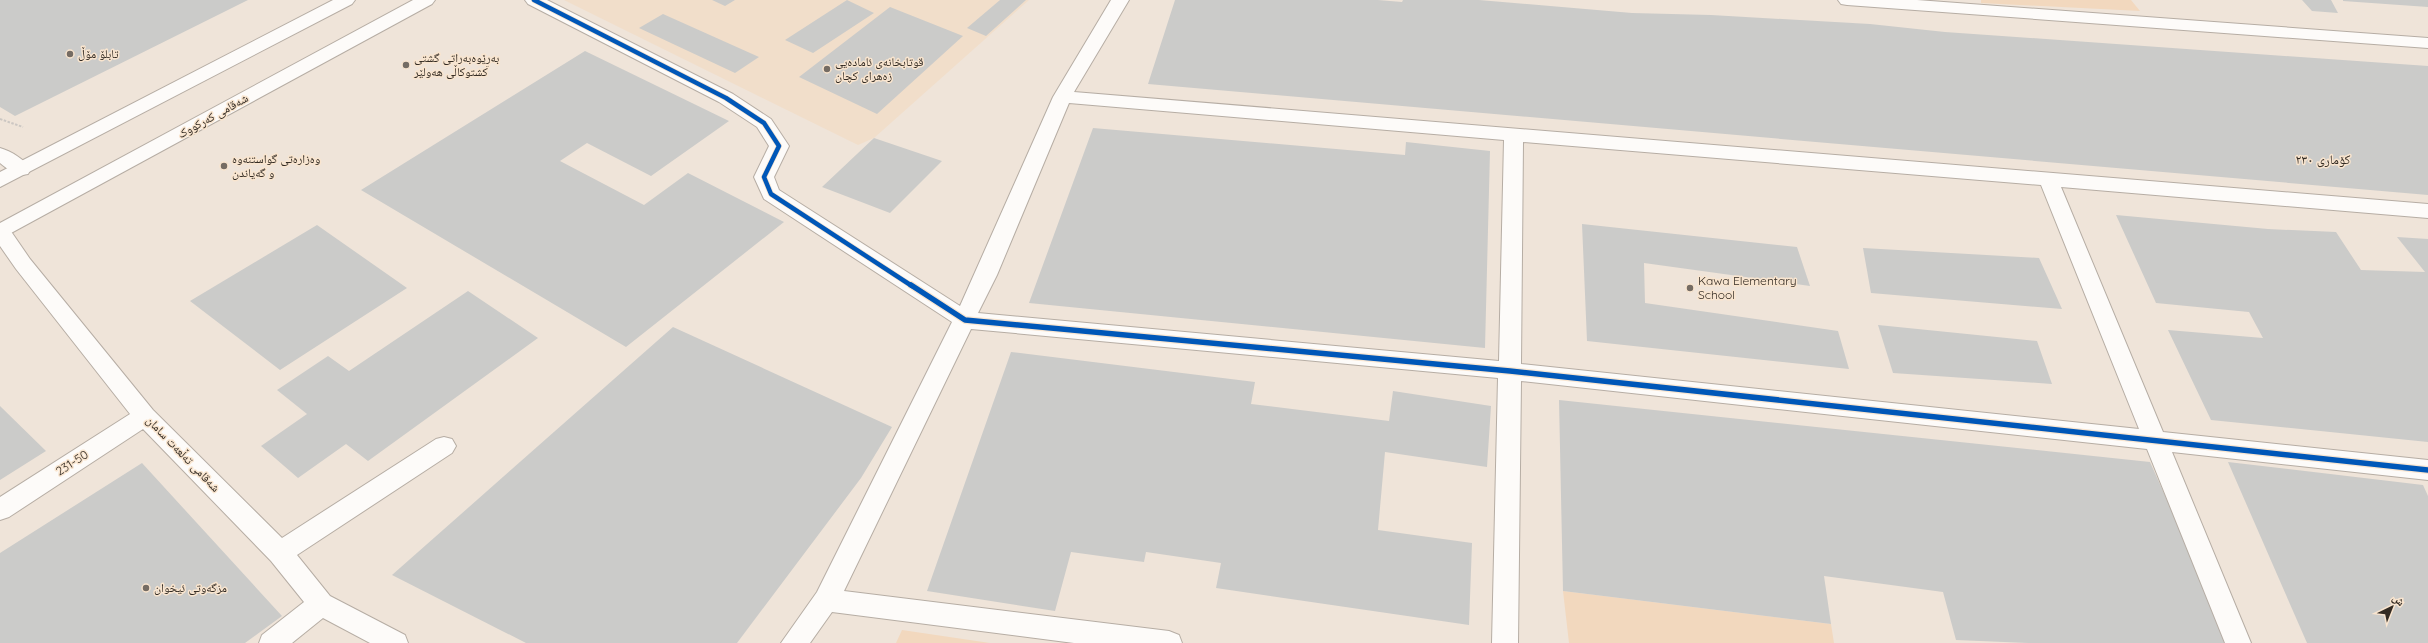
<svg xmlns="http://www.w3.org/2000/svg" width="2428" height="643" font-family="Quicksand,'Noto Naskh Arabic',sans-serif">
<style>
.built{fill:#f1deca}
.green{fill:#f2d8be}
.building{fill:#cbcbc9}
.lines{fill:none;stroke-linecap:round;stroke-linejoin:round}
.minor-casing{stroke:#b6ada4;stroke-width:2}
.highway-casing{stroke:#b6ada4;stroke-width:2}
.path{stroke:#ccc7c3;stroke-width:2;stroke-dasharray:2.5 1.5;stroke-linecap:butt}
.minor{fill:#fdfbf9;fill-rule:evenodd}
.highway{fill:#fdfbf9;fill-rule:evenodd}
.cycleway-far1-casing{stroke:#f9e5cf;stroke-width:6}
.cycleway-casing{stroke:#f9e5cf;stroke-width:8}
.cycleway-far1{stroke:#0057b8;stroke-width:4.5}
.cycleway{stroke:#0057b8;stroke-width:5.5}
.poi-dot{fill:#756c63;stroke:#f9e5cf;stroke-width:1.5}
.labels{text-anchor:middle;stroke-width:3;stroke-linejoin:round;paint-order:stroke}
.poi-label{font-size:12px;fill:#332b23;stroke:#f9e5cf;text-anchor:start}
.street-label{font-size:12px;fill:#332b23;stroke:#f9e5cf}
.neighbourhood-label{font-size:13px;fill:#332b23;stroke:#f9e5cf}
</style>
<rect width="100%" height="100%" fill="#efe4d9"/>
<!-- built -->
<path class="built" d="M564,0h465l-155,138 -16,7z"/>
<!-- green -->
<path class="green" d="M1981,0h150l9,11 -159,-8z
M1563,591l268,33 3,19h-265z
M902,630l88,13h-94z"/>
<!-- building -->
<path class="building" d="M0,0h248l-233,116 -15,-9z
M712,0h23l-10,6z
M847,0l27,13 -61,40 -28,-13z
M1000,0h26l-40,36 -19,-8z
M1175,0h203l24,2 1,-2h76l153,13 79,2 159,9 75,8 483,34v129l-1280,-111z
M2302,0h29l7,13 -26,-2z
M2343,0h85v7l-85,-6z
M890,7l73,29 -86,78 -78,-37z
M663,14l96,43 -24,16 -96,-45z
M585,51l144,70 -78,55 -64,-33 -27,18 84,44 44,-32 96,49 -158,125 -265,-157z
M1093,128l312,27 1,-13 84,9 -5,197 -456,-45z
M874,138l68,23 -52,52 -68,-26z
M2116,215l152,14 68,3 25,38 64,2 -28,-35 31,2v203l-217,-22 -43,-90 95,8 -14,-26 -93,-9z
M1582,224l215,23 13,39 -166,-23 1,40 193,28 11,38 -262,-28z
M317,225l90,63 -127,82 -90,-69z
M1863,248l176,10 23,51 -191,-16z
M468,291l70,47 -170,123 -22,-17 -48,34 -37,-32 46,-32 -30,-24 51,-34 21,15z
M1878,325l159,16 15,43 -159,-11z
M673,327l219,100 -31,51 -124,165h-211l-134,-68z
M1011,352l244,30 -4,22 138,17 4,-30 98,15 -4,61 -102,-15 -7,78 94,13 -3,82 -253,-37 5,-25 -75,-11 -2,10 -73,-10 -16,59 -128,-20z
M1559,400l591,62 81,181h-203l-72,-3 -13,-48 -119,-16 7,48 -268,-33z
M0,406l46,45 -46,29z
M2228,462l195,23 5,11v147h-121z
M142,463l140,153 -37,27h-245v-90z"/>
<g class="lines">
<!-- minor casing -->
<g class="minor-casing">
<path id="minor" d="M525,0h22l186,94 38,25 18,27 -15,31 5,13 181,116 93,-209 58,-97h18l-55,92 1354,112v14l-367,-31 102,245 265,28v20l-256,-28 79,191h-26l-78,-194 -626,-68 -3,262h-26l6,-265 -527,-49 -127,262 325,40 10,4 3,8h-108l-242,-31 -22,31h-29l36,-51 135,-270 -188,-123 -10,-22 15,-31 -12,-19 -38,-25 -191,-98zM1069,103l435,37 -5,221 -521,-48 19,-38zM1523,142l518,43 98,244 -618,-65z
M1838,0h79l511,38v10l-581,-43 -6,-1z
M0,148c11,3 25,12 31,21l-3,5c-12,3 -19,-4 -28,-11z
M0,225l8,2 22,32 123,151 129,128 154,-99 8,-2 8,2 4,7 -4,7 -155,102 33,41 75,39 3,8h-38l-47,-25 -31,25h-33l3,-8 42,-33 -33,-41 -128,-132 -134,88 -9,3v-23l130,-83 -114,-145 -16,-23z"/>
</g>
<!-- highway casing -->
<g class="highway-casing">
<path id="highway" d="M333,0h22l-3,4 -352,183v-15z
M413,0h22l-3,4 -432,235v-16z"/>
</g>
<!-- path -->
<path class="path" d="M0,119l23,8"/>
<!-- minor -->
<use href="#minor" class="minor"/>
<!-- highway -->
<use href="#highway" class="highway"/>
<!-- cycleway-far1 casing -->
<g class="cycleway-far1-casing">
<path id="cycleway-far1" d="M534,0l192,98 38,25 15,23 -15,31 7,17 141,92"/>
</g>
<!-- cycleway casing -->
<g class="cycleway-casing">
<path id="cycleway" d="M911,285l54,35 545,51 918,99"/>
</g>
<!-- cycleway-far1 -->
<use href="#cycleway-far1" class="cycleway-far1"/>
<!-- cycleway -->
<use href="#cycleway" class="cycleway"/>
</g>
<!-- markers -->
<g class="poi-dot">
<circle cx="70" cy="54" r="4"/>
<circle cx="406" cy="65" r="4"/>
<circle cx="827" cy="69" r="4"/>
<circle cx="224" cy="166" r="4"/>
<circle cx="1690" cy="288" r="4"/>
<circle cx="146" cy="588" r="4"/>
</g>
<g class="labels">
<!-- poi labels -->
<g class="poi-label">
<text x="78" y="58">تابلۆ مۆڵ</text>
<text x="414" y="62">بەڕێوەبەراتی گشتی<tspan x="414" dy="14">کشتوکاڵی هەولێر</tspan></text>
<text x="835" y="66">قوتابخانەی ئامادەیی<tspan x="835" dy="14">زەهرای کچان</tspan></text>
<text x="232" y="163">وەزارەتی گواستنەوە<tspan x="232" dy="14">و گەیاندن</tspan></text>
<text x="1698" y="285">Kawa Elementary<tspan x="1698" dy="14">School</tspan></text>
<text x="154" y="592">مزگەوتی ئیخوان</text>
</g>
<!-- street labels -->
<g class="street-label">
<text transform="translate(213 116) rotate(-29)" y="4">شەقامی کەرکووک</text>
<text transform="translate(183 454) rotate(46)" y="4">شەقامی تەڵعەت سامان</text>
<text transform="translate(72 463) rotate(-33)" y="4">231-50</text>
</g>
<!-- neighbourhood labels -->
<g class="neighbourhood-label">
<text x="2323" y="164">کۆماری ٢٣٠</text>
</g>
</g>
<!-- north arrow -->
<g transform="translate(2392 607) rotate(43)" stroke="#f9e5cf" stroke-width="3" paint-order="stroke">
<path d="M0-3L7 15L0 10L-7 15Z" fill="#332b23"/>
<text y="-6" font-size="11" font-weight="bold" text-anchor="middle" fill="#332b23">ش</text>
</g>
</svg>
